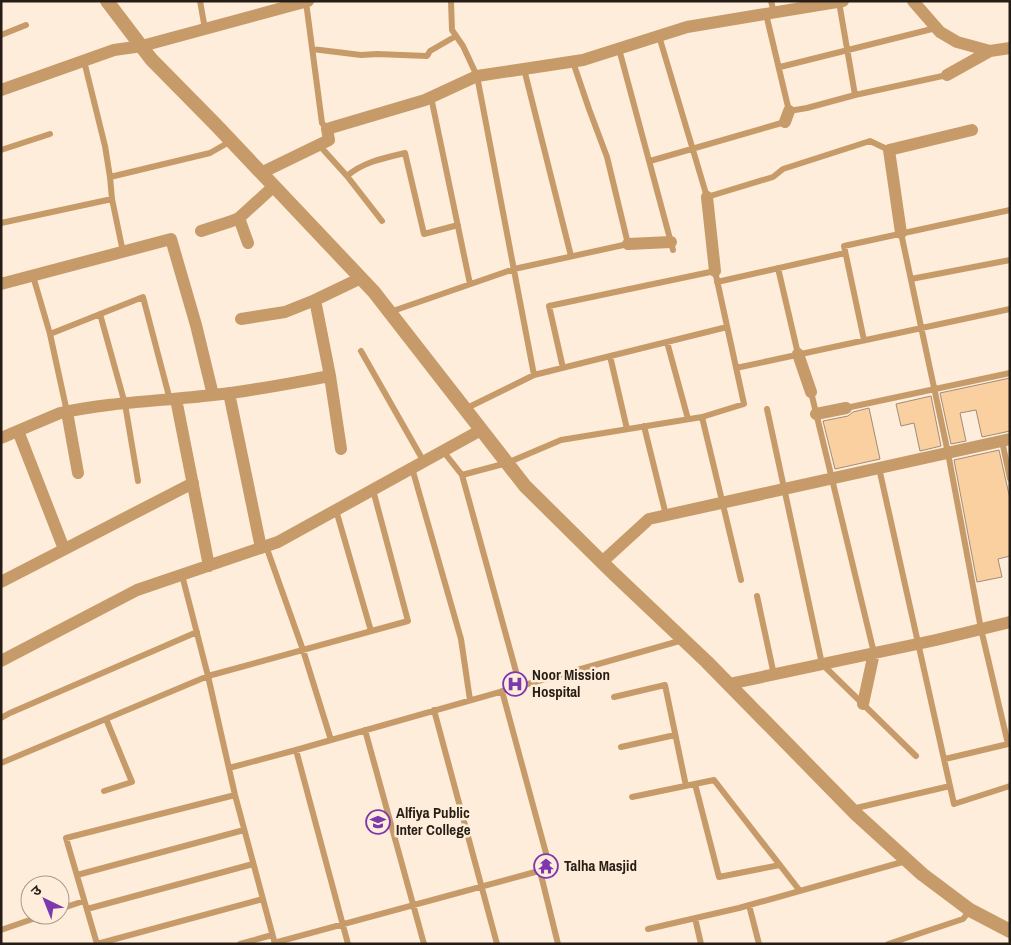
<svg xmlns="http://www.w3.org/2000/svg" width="1011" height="945" font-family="'Archivo Narrow','Noto Sans Devanagari',sans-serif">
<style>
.building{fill:#fad0a1;stroke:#a08c77}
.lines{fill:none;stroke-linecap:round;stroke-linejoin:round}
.service{stroke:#c79b69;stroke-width:6}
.minor{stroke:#c79b69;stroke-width:12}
.tertiary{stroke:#c79b69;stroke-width:14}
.labels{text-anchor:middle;stroke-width:5;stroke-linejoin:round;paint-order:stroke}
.poi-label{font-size:15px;font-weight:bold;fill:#261e16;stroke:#feedda;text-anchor:start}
</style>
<rect width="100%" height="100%" fill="#feedda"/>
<!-- building -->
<path class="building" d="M1010,378v53l-28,6 -6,-27 -16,3 6,28 -15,3 -11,-51z
M931,396l10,50 -21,5 -6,-28 -13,3 -5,-22z
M869,408l11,51 -45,10 -12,-48 25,-5 5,-4z
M999,450l11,49v57l-12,3 4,18 -25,5 -23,-122z"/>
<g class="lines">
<!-- service -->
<path class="service" d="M200,1l5,28
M451,1l1,29 11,16 14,30 57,299
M771,1l3,12
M306,2l16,121 5,6
M839,2l16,93
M766,14l23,97 18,-3 48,-13 92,-20
M1,35l25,-10
M659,36l48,161 66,-20 10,-8 87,-28 19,9
M312,49l49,6 16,-1 50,2 3,-5 26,-15
M619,49l54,201
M84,61l21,85 5,31
M780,67l156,-39
M524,69l47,187
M431,97l39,187
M319,145l28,31 35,45
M1,150l49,-16
M650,161l135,-39
M347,176c16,-14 37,-18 58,-23l19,81 34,-9
M112,199l11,53
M1,223l111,-24 -2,-22 100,-24 21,-12
M901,233l47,220 33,176 27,115 -63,15
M778,268l20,86
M33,276l17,58 17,78
M911,279l99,-19
M717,282l128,-29
M390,312l124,-43 114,-25 -21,-87 -18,-48 -16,-47
M100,314l25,90 13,77
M50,334l93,-37 27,103
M864,340l-20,-94 166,-36
M667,342l21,77
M361,351l63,111
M610,356l17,73
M736,368l274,-59
M811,392l63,261
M846,408l164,-35
M465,409l69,-34 193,-48
M767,409l55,255 94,92
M702,417l39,163
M644,426l22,89
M1002,441l8,38
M443,451l19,24
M412,468l49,171 9,61
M879,468l75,336 56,-18
M336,510l35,121
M266,546l37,104 28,90
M182,575l26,101 27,119 40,149
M757,596l17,79
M520,686l-58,-211 45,-12 54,-23 141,-23 42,-13 -29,-133 -166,35 14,62
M614,697l51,-12 21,101
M434,710l63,234
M1,718l9,-5 187,-81
M365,730l59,214
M621,747l54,-12
M1,763l207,-87 200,-55 -35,-131
M229,768l67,-18
M695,784l24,93 61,-12
M104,791l28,-9 -26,-63
M632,797l82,-17 86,111
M852,809l98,-23
M540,871l18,73
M77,875l167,-45
M749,905l10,39
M60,909l24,-8
M87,909l166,-45
M695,918l6,26
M648,929l91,-21 167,-47
M1,930l43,-15
M274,943l276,-75 -48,-177
M97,944l-31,-106 169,-43
M97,944l166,-45
M240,944l32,-9
M348,944l-52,-194 387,-110
M888,944l75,-25 7,-9"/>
<!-- minor -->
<path class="minor" d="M913,1l27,31 17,10 33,9 20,-3
M947,75l43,-24
M1,90l113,-40 28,-4 166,-45
M785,122l4,-11
M261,173l68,-33 -2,-11 98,-29 52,-24 106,-16 104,-33 156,-26
M707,197l8,74
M239,218l9,25
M201,231l31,-10 7,-3 35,-32
M901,233l-12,-83 83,-20
M628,244l43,-2
M1,284l170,-45 25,86 17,70
M241,319l44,-7 30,-12
M798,354l13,38
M229,393l32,155
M176,399l33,167
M67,412l11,61
M816,414l30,-6
M18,431l46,118
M1,438l59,-25c50,-11 102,-12 153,-18 39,-4 78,-12 117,-19
M341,449l-11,-73 -15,-76 46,-22
M602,562l47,-43 361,-80
M1,582l192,-99
M1,661l136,-71 141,-48 203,-112
M729,684l207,-44 74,-18
M863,704l11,-51"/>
<!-- tertiary -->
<path class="tertiary" d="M107,1l44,58 66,67 157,166 151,194 88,87 94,89 149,152 66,60 48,36 40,21"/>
</g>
<!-- icons -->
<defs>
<g id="hospital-ring" transform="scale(1.25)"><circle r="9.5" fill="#feedda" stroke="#7c38ac" stroke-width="1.5"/><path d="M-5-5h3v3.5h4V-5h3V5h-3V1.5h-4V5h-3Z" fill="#7c38ac"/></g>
<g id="school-ring" transform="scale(1.25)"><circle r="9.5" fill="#feedda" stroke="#7c38ac" stroke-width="1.5"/><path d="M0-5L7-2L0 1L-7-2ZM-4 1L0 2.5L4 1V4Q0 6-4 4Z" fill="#7c38ac"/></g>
<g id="temple-ring" transform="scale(1.25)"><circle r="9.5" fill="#feedda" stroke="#7c38ac" stroke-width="1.5"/><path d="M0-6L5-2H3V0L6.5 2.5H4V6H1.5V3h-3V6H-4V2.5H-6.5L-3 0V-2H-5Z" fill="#7c38ac"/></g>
</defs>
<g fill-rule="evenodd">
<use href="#hospital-ring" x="515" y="684"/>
<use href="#school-ring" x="378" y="822"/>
<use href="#temple-ring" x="546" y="866"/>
</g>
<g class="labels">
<!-- poi labels -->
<g class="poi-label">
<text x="532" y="680">Noor Mission<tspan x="532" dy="17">Hospital</tspan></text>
<text x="396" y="818">Alfiya Public<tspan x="396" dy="17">Inter College</tspan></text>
<text x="564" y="871">Talha Masjid</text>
</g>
</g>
<!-- border -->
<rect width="1011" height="945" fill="none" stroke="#261e16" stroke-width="5"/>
<!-- north arrow -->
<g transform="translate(45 900) rotate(317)"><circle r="24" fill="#feedda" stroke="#a89a8c"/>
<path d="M0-4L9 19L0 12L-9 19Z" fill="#7c38ac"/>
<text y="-8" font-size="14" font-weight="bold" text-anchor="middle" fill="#261e16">उ</text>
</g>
</svg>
